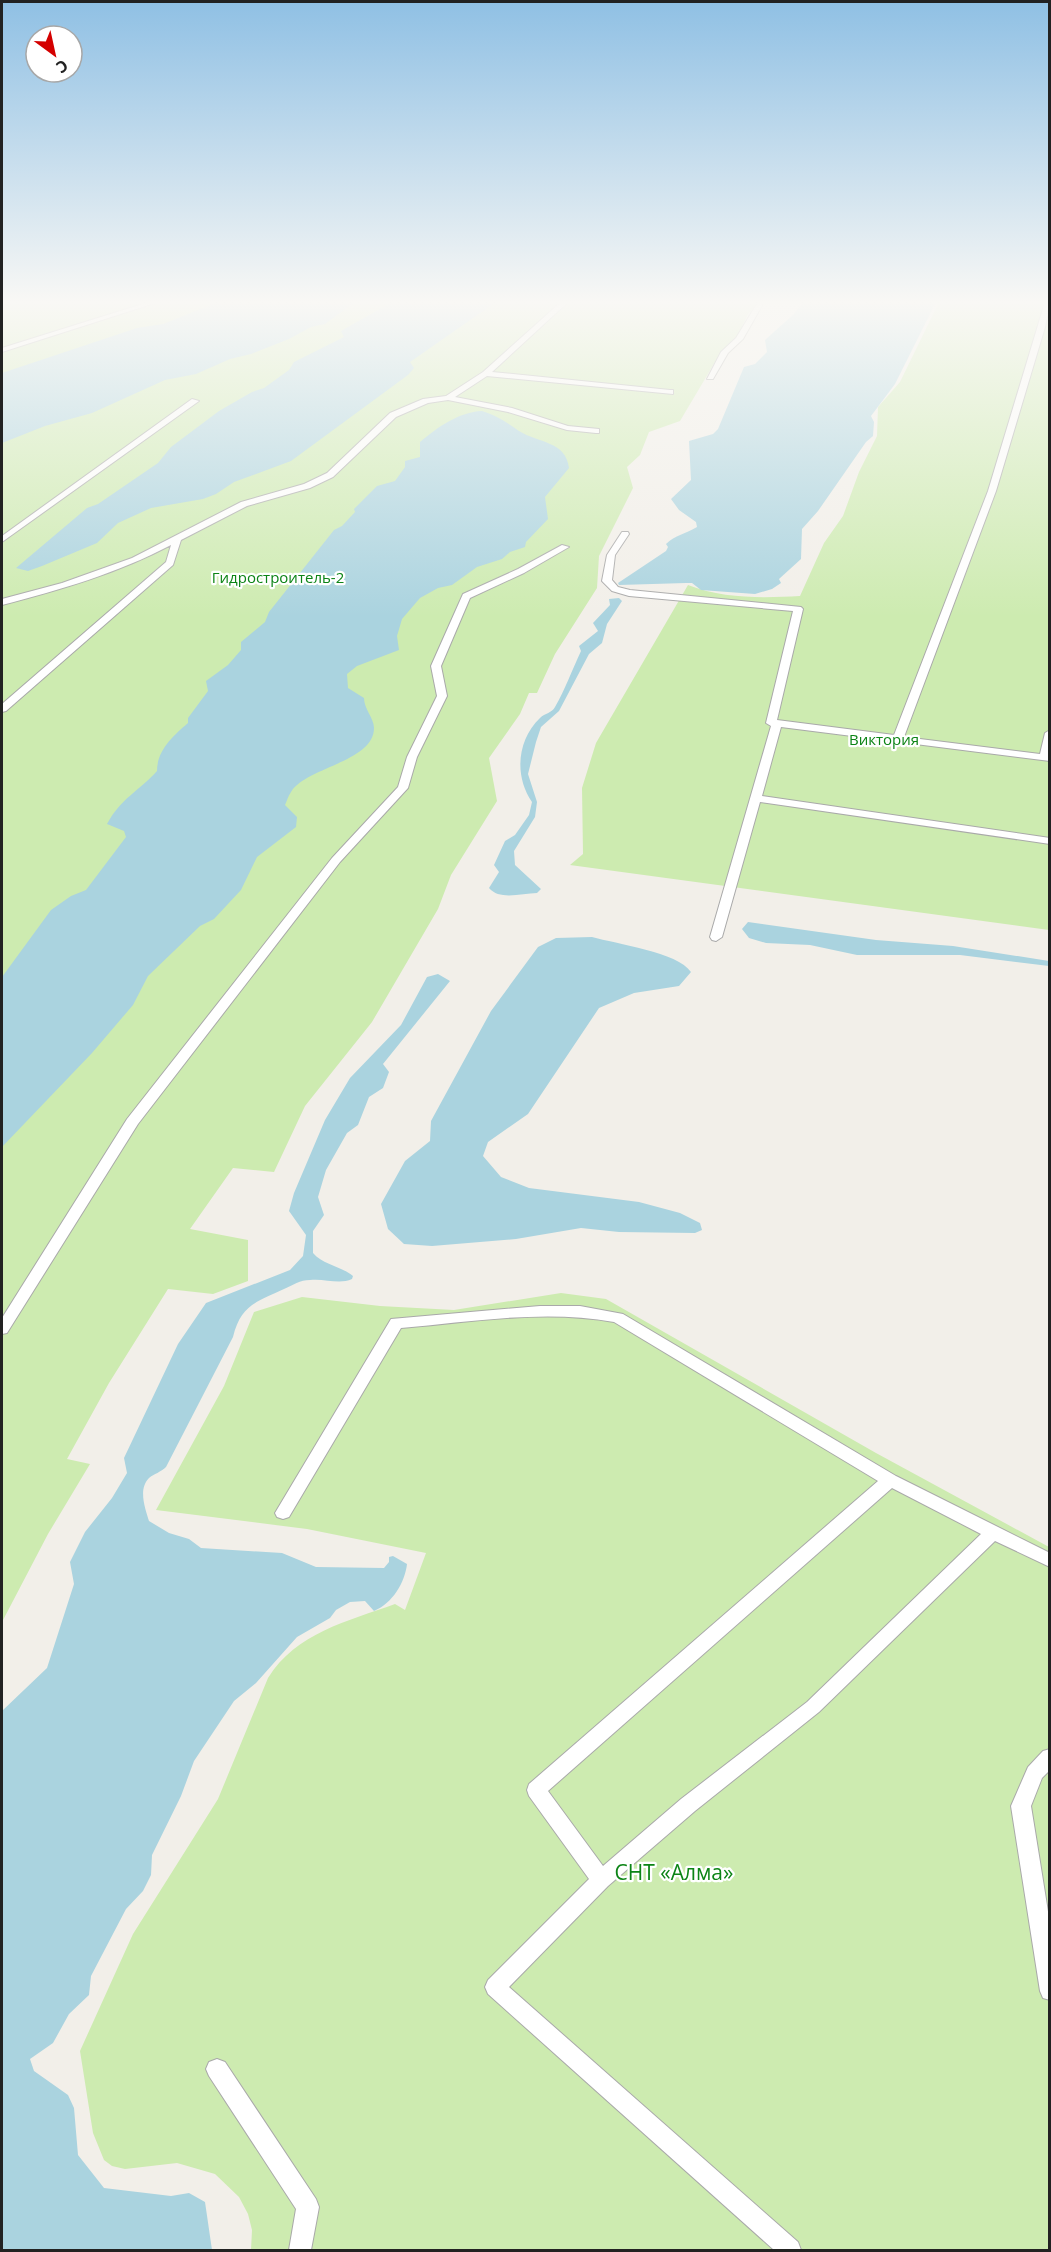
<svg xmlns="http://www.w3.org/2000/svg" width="1051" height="2252" font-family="'Open Sans',sans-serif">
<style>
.grass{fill:#cdebb0}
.water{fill:#aad3df}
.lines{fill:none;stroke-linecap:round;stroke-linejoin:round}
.service-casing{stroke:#a9a9a9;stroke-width:2}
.service{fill:#fff;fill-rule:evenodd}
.labels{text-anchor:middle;stroke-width:4.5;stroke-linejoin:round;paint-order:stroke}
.far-park-label{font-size:15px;fill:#0c8416;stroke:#fff}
.near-park-label{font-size:21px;fill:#0c8416;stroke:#fff}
</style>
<rect width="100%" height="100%" fill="#f2efe9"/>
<!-- grass -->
<path class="grass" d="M2,302h758l-12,12 -10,21 -17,17 -41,69 -31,11 -9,23 -13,12 6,21 -34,68 -2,32 -42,66 -18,39h-8l-9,21 -31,44 8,43 -46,74 -13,34 -66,113 -67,84 -31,66 -41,-4 -43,61 58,11v41l-35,13 -45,-5 -59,94 -42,76 23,5 -42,70 -46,88z
M939,302h110v628l-479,-65 13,-11 -1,-66 14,-45 92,-158c36,14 75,13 112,11l24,-53 19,-27 16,-44 18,-36 1,-29 22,-25z
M561,1293l45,6 270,154 173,94v703h-798l1,-20 -4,-16 -9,-17 -24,-23 -38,-11 -52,6 -13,-3 -8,-6 -11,-27 -13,-82 53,-117 85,-135 50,-121c28,-45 80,-57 127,-74l10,6 21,-57 -119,-24 -151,-19 68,-124 30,-74 48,-15 78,9 74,4z"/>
<!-- water -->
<path class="water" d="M218,302h137l-30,22 -14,3 -22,12 -38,15 -21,5 -34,15 -31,6 -73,33 -47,13 -43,17v-70l135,-45 26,-4z
M392,302h104l-86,60 4,6 -6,7 -117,86 -57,21 -18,12 -13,5 -52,9 -33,15 -21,20 -55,23 -14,5 -12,-3 71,-60 11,-4 60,-41 13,-16 48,-36 33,-19 12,-4 25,-18 5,-8 50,-25 -3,-6z
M803,302h133l-41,82 -24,32 3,6 -1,14 -7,6 -48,69 -16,18 -1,30 -22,20 2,4 -9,6 -17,5 -54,-4 -9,-7h-6l-67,2 -1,-2 48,-32 2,-4 -2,-3c9,-9 20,-10 31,-17l-1,-5 -17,-12 -8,-11 20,-19 -2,-39 24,-7 5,-5 26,-62 11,-3 12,-12 -2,-12 29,-26z
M482,411c16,5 24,11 37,20 19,12 47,10 50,37l-24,29 3,22 -22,23 -1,5 -15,5 -8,7 -25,8 -25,18 -14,3 -18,10 -18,21 -5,17 2,14 -42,16 -10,8 1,14 16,10c0,11 10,20 10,30 0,34 -68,39 -83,64 -3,4 -4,9 -6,13l12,12 -1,10 -39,30 -16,33 -27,29 -14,7 -52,50 -15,29 -41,48 -90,94v-170l49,-67 20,-14 15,-6 40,-53 -2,-6 -17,-7c15,-27 30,-31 50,-53 0,-21 16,-35 31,-48v-5l20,-27 -2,-10 22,-16 13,-15v-8l24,-20 4,-10 65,-82 8,-4 13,-14 -1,-3 23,-23 18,-5 10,-14v-6l15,-4v-15c18,-15 39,-30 62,-31z
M619,598l3,3 -15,23 -5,19 -13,11 -30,57 -18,16 -5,15 -8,32 9,28 -2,15 -21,34 1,14 26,24 -4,4c-15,0 -37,8 -48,-5l10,-16 -5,-7 11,-24 10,-6 14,-20 3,-13c-18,-26 -15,-62 8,-84 5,-5 12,-5 15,-11 10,-17 17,-37 26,-56l-2,-5 19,-15 -5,-8 17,-18 -1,-6z
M748,922l128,18 77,6 96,15v5l-89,-11h-103l-47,-10 -44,-2 -17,-5 -7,-9z
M592,937c24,7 86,15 99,35l-12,14 -45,7 -35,15 -71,106 -40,28 -5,14 18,21 28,11 110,14 41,11 20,10 2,7 -7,3 -76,-1 -38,-4 -65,11 -84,7 -28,-2 -16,-15 -7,-25 24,-43 25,-20 1,-20 60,-110 47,-64 18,-9z
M438,974l12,7 -67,83 6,8 -6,16 -14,9 -11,28 -11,8 -21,37 -8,27 6,18 -11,16v22c10,12 28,13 40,23l-1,3c-13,6 -28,-1 -42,1 -10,0 -17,5 -26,9 -27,13 -43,15 -51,48l-67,130c-5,5 -12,7 -17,11 -11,11 -4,30 0,43l20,12 20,6 12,9 81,5 34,14 68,1 5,-6v-5l4,-1 14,8c-2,18 -14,39 -33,47l-9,-10 -15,1 -14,8 -6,8 -33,19 -41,46 -22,18 -40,60 -13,35 -29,59 -1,20 -8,16 -17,18 -35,67 -2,19 -20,19 -16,29 -23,16 4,12 34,24 6,13 4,47 26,33 67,8 18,-3 16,9 7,48h-210v-539l45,-43 27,-84 -4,-22 15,-30 27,-34 15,-25 -3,-15 54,-114 28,-41 84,-33 13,-14 3,-21 -17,-24 5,-18 31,-73 25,-42 51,-53 26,-48z"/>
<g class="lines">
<!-- service casing -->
<g class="service-casing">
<path id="service" d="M149,302h9l-156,50v-4z
M561,302h7l-76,70 178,18h3v4l-186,-18 -32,21 57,11 56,18 31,3v4h-3l-29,-3 -59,-18 -60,-12 -20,3 -32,14 -63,60 -23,11 -63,18 -66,34 -8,25 -167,146 -4,1v-8l164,-142 5,-17c-53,28 -111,45 -169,60v-6l60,-16 70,-25 109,-56 63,-18 23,-11 63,-60 33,-14 23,-3 37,-24z
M758,302h6l-21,37 -15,14 -15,26h-6l14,-27 15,-14z
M1045,302h5l-5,25 -49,164 -92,246 136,17 5,-21 5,-3v31l-269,-34 -19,69 288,42v6l-290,-42 -38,135 -6,4 -4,-1 -2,-3 61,-211 -5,-3 27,-112 -164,-15 -17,-5 -10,-10 5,-26 15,-23h6l1,2 -14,21 -3,25 6,7 12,3 171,17 2,2 -26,111 117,15 94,-244z
M192,399l7,2 -197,141v-6z
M562,545l7,2 -45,26 -54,25 -29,68 6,30 -30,61 -9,31 -68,74 -202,262 -131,209 -5,1v-16l125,-199 205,-261 66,-71 9,-30 30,-61 -6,-30 32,-72 55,-25z
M540,1306h40l43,8 273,162 154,77v14l-55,-26 -176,171 -124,99 -87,75 -99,101 289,255 3,8h-27l-286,-256 -3,-7 3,-7 101,-101 -60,-83 -2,-6 2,-6 349,-303 -264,-159c-70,-13 -143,0 -213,6l-112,189 -6,2 -6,-2 -2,-4 116,-194zM892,1488l89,46 -174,168 -126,97 -78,67 -55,-75z
M1050,1749v21l-8,8 -11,28 19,118v76l-7,-2 -3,-7 -29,-185 17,-39 15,-16z
M217,2059l8,3 91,137 3,8 -8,43h-22l7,-41 -87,-133 -3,-7 3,-7z"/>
</g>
<!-- service -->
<use href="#service" class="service"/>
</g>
<!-- sky -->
<linearGradient id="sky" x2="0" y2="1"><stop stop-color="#8fc0e4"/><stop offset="0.49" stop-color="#f9f8f5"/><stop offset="1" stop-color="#f9f8f5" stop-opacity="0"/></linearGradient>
<rect width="1051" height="617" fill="url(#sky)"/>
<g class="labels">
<!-- far-park labels -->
<g class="far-park-label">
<text x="278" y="583">Гидростроитель-2</text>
<text x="884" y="745">Виктория</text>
</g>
<!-- near-park labels -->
<g class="near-park-label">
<text x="674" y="1880">СНТ «Алма»</text>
</g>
</g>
<!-- border -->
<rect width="1051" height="2252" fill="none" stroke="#222222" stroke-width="6"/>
<!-- north arrow -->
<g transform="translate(54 54) rotate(147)"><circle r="28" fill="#ffffff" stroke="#a7a7a7" stroke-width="1.5"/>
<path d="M0-4.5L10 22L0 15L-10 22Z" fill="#d40000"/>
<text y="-9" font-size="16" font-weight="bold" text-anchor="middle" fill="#222222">С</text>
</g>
</svg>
